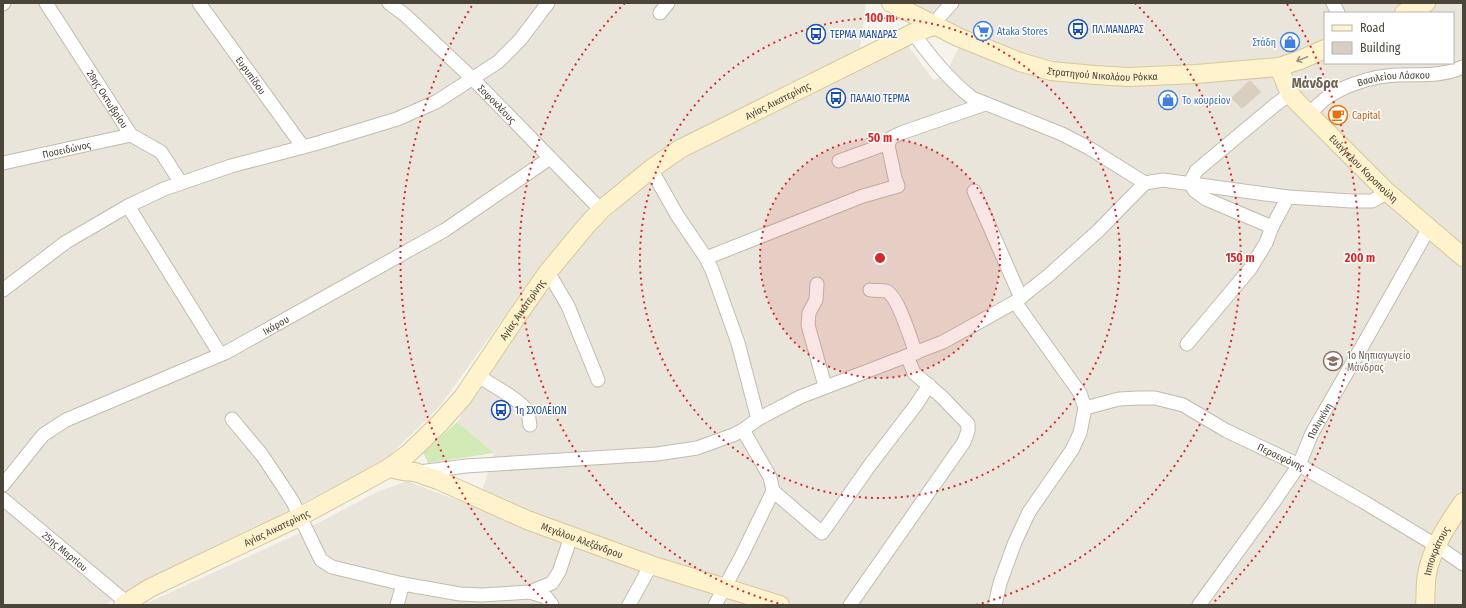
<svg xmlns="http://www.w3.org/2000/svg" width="1466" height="608" font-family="'Fira Sans Condensed',sans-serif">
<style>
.residential{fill:#eae5da;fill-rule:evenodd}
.green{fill:#d2eab5}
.building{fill:#d8cfc1}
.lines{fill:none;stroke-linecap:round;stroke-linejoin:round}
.street-casing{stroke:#c2bbae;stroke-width:15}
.secondary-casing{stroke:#d6c79b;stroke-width:20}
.street{stroke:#fff;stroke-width:13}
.secondary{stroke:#fff3cd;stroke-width:18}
.oneway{stroke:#9c937c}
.ring{fill:none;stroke:#d62828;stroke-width:2;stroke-dasharray:2 4}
.labels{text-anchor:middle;stroke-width:3;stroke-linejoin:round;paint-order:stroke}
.transit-label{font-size:10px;fill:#164399;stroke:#fff;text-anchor:start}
.shop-label{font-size:10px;fill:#366cbe;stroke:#fff;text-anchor:start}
.street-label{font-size:10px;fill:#4b4439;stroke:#fff}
.food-label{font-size:10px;fill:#c56008;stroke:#fff;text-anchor:start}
.education-label{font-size:10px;fill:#785e54;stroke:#fff;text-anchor:start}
.district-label{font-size:14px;font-weight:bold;fill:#6e6250;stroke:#fff}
.centre{fill:#d62828;stroke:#fff;stroke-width:2}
.ring-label{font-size:12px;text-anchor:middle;font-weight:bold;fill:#d62828;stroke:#fff;stroke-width:3;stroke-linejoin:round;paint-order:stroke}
</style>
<rect width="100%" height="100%" fill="#f6f3ec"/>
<!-- residential -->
<path class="residential" d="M3,3h863l-6,46 -184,92 -30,20 -60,53 -38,42 -108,150 -52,51 -50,28 -49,25 -146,71 -38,24h-102z
M908,3h555v602h-1320l150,-69 84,-44 30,-11 70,27 17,-55 -37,-31 29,-47 88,-127 90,-79 242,-126 28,38 14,-12 19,-38 -40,-16zM1325,13h128v50h-128z"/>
<!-- green -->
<path class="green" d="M457,422l37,31 -66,10 -5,-10z"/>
<!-- building -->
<path class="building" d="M1250,80l11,12 -19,17 -11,-11z"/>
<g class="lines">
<!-- street casing -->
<g class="street-casing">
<g id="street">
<path id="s1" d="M46,3l85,132 30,17 20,31"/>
<path id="s2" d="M199,3l104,144"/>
<path id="s3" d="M389,3l16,12 68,64 128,131"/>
<path d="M1333,3l5,10"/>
<path d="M3,4l1,-1"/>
<path d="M660,13l8,-10"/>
<path d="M934,26l7,-11 11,-12"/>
<path d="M913,33c18,24 35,46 59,65l90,36 27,14 56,35 18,-3 125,17 64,4h20l9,-5 5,-5"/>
<path id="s4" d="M1309,114c5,-5 10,-10 16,-15 19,-14 48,-23 72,-24 24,-1 43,2 66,-8"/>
<path d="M839,161l44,-16h5"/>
<path id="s5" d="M3,163l128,-28"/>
<path d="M651,169l26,46 29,43 6,12 26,73 20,76"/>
<path d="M974,191l47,107"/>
<path d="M128,206l92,148"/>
<path d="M1272,227l-66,-28 -11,-8 -5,-8 6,-12 79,-66 15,-11"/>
<path d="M706,258l157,-62 35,-10 -3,-8 -7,-33 3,-7 10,-5 84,-29"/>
<path d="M548,272l20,34 30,74"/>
<path d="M817,284l-1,16 -7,13 -1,12 17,61"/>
<path d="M3,290l63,-48 62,-36 36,-17 67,-23 87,-23 79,-24 39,-17 62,-40 22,-22 28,-37"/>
<path d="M870,290c5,1 12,0 16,1 12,4 25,50 30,62"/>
<path d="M1187,344l63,-75 16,-26 6,-16 16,-30"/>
<path d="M478,376c11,7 44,25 50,36 1,4 1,10 2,13"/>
<path id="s6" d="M1085,408l34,-9 20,-1h16l28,7 44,26 72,34 65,37 73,44 26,18"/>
<path d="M232,419l30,36 20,30 11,17 28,58 11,7 71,17 57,10 22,1 48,-3 22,-9 7,-11 12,-35"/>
<path d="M419,472l47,-6 191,-12 40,-6 36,-13 10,-5 15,-11 42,-22 143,-55 72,-40 34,-27 49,-44 47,-48"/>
<path id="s7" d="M3,485l40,-50 23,-15 161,-68 218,-122 105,-72"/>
<path d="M773,491l49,42 48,-68 46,-60 13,-20"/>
<path id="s8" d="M3,499l123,103"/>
<path d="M530,592l16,5 6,8"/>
<path d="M397,605l6,-21"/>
<path d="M629,605l22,-40"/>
<path d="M715,605l27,-50 31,-64 -3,-14 -27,-47"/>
<path d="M850,605l114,-163 4,-11v-7l-26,-27 -28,-24 -7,-17"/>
<path d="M995,605l5,-22 15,-41 14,-30 43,-62 8,-17 5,-25 -5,-15 -65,-91"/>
<path id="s9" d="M1199,605l74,-102 26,-38 13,-32 52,-90 65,-115"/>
</g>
</g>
<!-- secondary casing -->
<g class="secondary-casing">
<g id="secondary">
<path id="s10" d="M891,3l67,34 62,25 31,9 44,4 33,2 68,-3 83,-7 21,-7 25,-11"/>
<path d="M1404,13l22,-10"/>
<path id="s11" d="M1279,67l11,27 6,7 90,90 77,66"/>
<path id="s12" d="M389,468l14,3 12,1 23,8 89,40 124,45 129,40"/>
<path id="s13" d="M123,605l27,-17 149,-71 39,-21 51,-28 20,-15 30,-29 24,-27 57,-85 28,-40 38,-46 15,-16 50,-41 29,-20 233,-116 21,-7"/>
<path id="s14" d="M1425,605c1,-10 0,-21 2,-31 5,-27 21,-50 36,-72"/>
</g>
</g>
<!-- street -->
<use href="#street" class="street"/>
<!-- secondary -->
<use href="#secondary" class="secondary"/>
</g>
<!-- one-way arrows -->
<defs><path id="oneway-shaft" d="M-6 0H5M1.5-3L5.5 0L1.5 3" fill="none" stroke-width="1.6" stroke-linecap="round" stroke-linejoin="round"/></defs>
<use class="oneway" href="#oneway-shaft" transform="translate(1302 59) rotate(158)"/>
<!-- distance rings -->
<circle cx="880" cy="258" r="120" fill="#d62828" fill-opacity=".12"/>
<g class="ring">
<circle cx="880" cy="258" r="120"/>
<circle cx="880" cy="258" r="240"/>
<path d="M784 605A360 360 0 0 1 625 3M1135 3A360 360 0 0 1 976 605"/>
<path d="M547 603A480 480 0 0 1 473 4M1287 4A480 480 0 0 1 1213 603"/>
</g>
<!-- icons -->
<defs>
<g id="bus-ring" transform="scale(1)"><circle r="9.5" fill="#fff" stroke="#1a4fb4" stroke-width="1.5"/><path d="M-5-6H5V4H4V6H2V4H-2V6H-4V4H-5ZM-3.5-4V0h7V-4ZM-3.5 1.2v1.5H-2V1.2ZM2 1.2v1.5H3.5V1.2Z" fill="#1a4fb4"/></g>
<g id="supermarket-ring" transform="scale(1)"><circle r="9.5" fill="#fff" stroke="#3f7fe0" stroke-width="1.5"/><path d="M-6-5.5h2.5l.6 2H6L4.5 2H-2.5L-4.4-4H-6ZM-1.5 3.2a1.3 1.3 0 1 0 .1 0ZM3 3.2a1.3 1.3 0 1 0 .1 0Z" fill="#3f7fe0"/></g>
<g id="shop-ring" transform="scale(1)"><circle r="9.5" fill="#fff" stroke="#3f7fe0" stroke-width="1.5"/><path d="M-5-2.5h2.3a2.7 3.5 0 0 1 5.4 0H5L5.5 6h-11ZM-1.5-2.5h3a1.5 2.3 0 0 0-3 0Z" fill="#3f7fe0"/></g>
<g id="cafe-ring" transform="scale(1)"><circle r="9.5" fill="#fff" stroke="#e8710a" stroke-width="1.5"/><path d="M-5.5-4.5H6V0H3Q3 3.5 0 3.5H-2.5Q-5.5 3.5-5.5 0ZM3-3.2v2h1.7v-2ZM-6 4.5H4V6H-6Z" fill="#e8710a"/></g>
<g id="school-ring" transform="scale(1)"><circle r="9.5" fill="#fff" stroke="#8d6e63" stroke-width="1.5"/><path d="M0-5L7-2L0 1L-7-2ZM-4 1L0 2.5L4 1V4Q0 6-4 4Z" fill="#8d6e63"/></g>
</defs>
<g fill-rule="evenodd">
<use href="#bus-ring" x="1078" y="29"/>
<use href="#supermarket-ring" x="983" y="31"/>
<use href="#bus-ring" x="816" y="34"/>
<use href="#shop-ring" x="1290" y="42"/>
<use href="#bus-ring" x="836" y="98"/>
<use href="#shop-ring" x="1168" y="100"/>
<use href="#cafe-ring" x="1338" y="115"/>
<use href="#school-ring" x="1333" y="361"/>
<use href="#bus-ring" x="501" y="410"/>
</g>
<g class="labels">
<!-- transit labels -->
<g class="transit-label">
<text x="1092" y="33">ΠΛ.ΜΑΝΔΡΑΣ</text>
<text x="830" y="38">ΤΕΡΜΑ ΜΑΝΔΡΑΣ</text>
<text x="850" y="102">ΠΑΛΑΙΟ ΤΕΡΜΑ</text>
<text x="515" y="414">1η ΣΧΟΛΕΙΩΝ</text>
</g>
<!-- shop labels -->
<g class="shop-label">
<text x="997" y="35">Ataka Stores</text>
<text x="1276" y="46" text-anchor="end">Στάδη</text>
<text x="1182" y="104">Το κουρείον</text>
</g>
<!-- street labels -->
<g class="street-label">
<text dy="4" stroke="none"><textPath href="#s10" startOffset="226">Στρατηγού Νικολάου Ρόκκα</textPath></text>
<text dy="4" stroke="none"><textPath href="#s2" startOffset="89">Ευρυπίδου</textPath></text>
<text dy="4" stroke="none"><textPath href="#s4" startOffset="95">Βασιλείου Λάσκου</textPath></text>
<text dy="4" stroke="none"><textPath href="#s1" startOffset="114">28ης Οκτωβρίου</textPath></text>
<text dy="4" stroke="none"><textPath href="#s13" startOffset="844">Αγίας Αικατερίνης</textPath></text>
<text dy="4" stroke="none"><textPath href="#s3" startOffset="148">Σοφοκλέους</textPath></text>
<text dy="4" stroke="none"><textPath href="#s5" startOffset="65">Ποσειδώνος</textPath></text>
<text dy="4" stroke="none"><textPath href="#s11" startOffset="134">Ευάγγελου Κοροπούλη</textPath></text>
<text dy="4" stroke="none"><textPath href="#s13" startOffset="508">Αγίας Αικατερίνης</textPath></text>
<text dy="4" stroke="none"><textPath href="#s7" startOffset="322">Ικάρου</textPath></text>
<text dy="4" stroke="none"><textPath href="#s9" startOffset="221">Παλιγκίνη</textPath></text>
<text dy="4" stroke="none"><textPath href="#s6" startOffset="211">Περσεφόνης</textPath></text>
<text dy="4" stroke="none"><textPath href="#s13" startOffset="172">Αγίας Αικατερίνης</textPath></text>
<text dy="4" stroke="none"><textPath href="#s12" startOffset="207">Μεγάλου Αλεξάνδρου</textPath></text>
<text dy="4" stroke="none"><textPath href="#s8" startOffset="81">25ης Μαρτίου</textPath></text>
<text dy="4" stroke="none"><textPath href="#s14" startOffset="56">Ιπποκράτους</textPath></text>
</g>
<!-- food labels -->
<g class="food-label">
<text x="1352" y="119">Capital</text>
</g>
<!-- education labels -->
<g class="education-label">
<text x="1347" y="359">1ο Νηπιαγωγείο<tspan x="1347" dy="12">Μάνδρας</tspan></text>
</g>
<!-- district labels -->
<g class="district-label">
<text x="1315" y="88">Μάνδρα</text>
</g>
</g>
<circle cx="880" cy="258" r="6" class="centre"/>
<g class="ring-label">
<text x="880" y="22">100 m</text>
<text x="880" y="142">50 m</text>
<text x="1240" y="262">150 m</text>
<text x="1360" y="262">200 m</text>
</g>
<!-- border -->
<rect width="1466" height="608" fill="none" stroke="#4b4439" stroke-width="8"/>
<!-- legend -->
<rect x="1324" y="12" width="130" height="52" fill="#ffffff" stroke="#b7b4b0"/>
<rect x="1332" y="25" width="20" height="6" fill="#fff3cd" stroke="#b7b4b0"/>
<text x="1360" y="32" font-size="12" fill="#4b4439">Road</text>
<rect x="1332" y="42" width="20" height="12" fill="#d8cfc1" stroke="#b7b4b0"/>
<text x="1360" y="52" font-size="12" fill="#4b4439">Building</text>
</svg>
